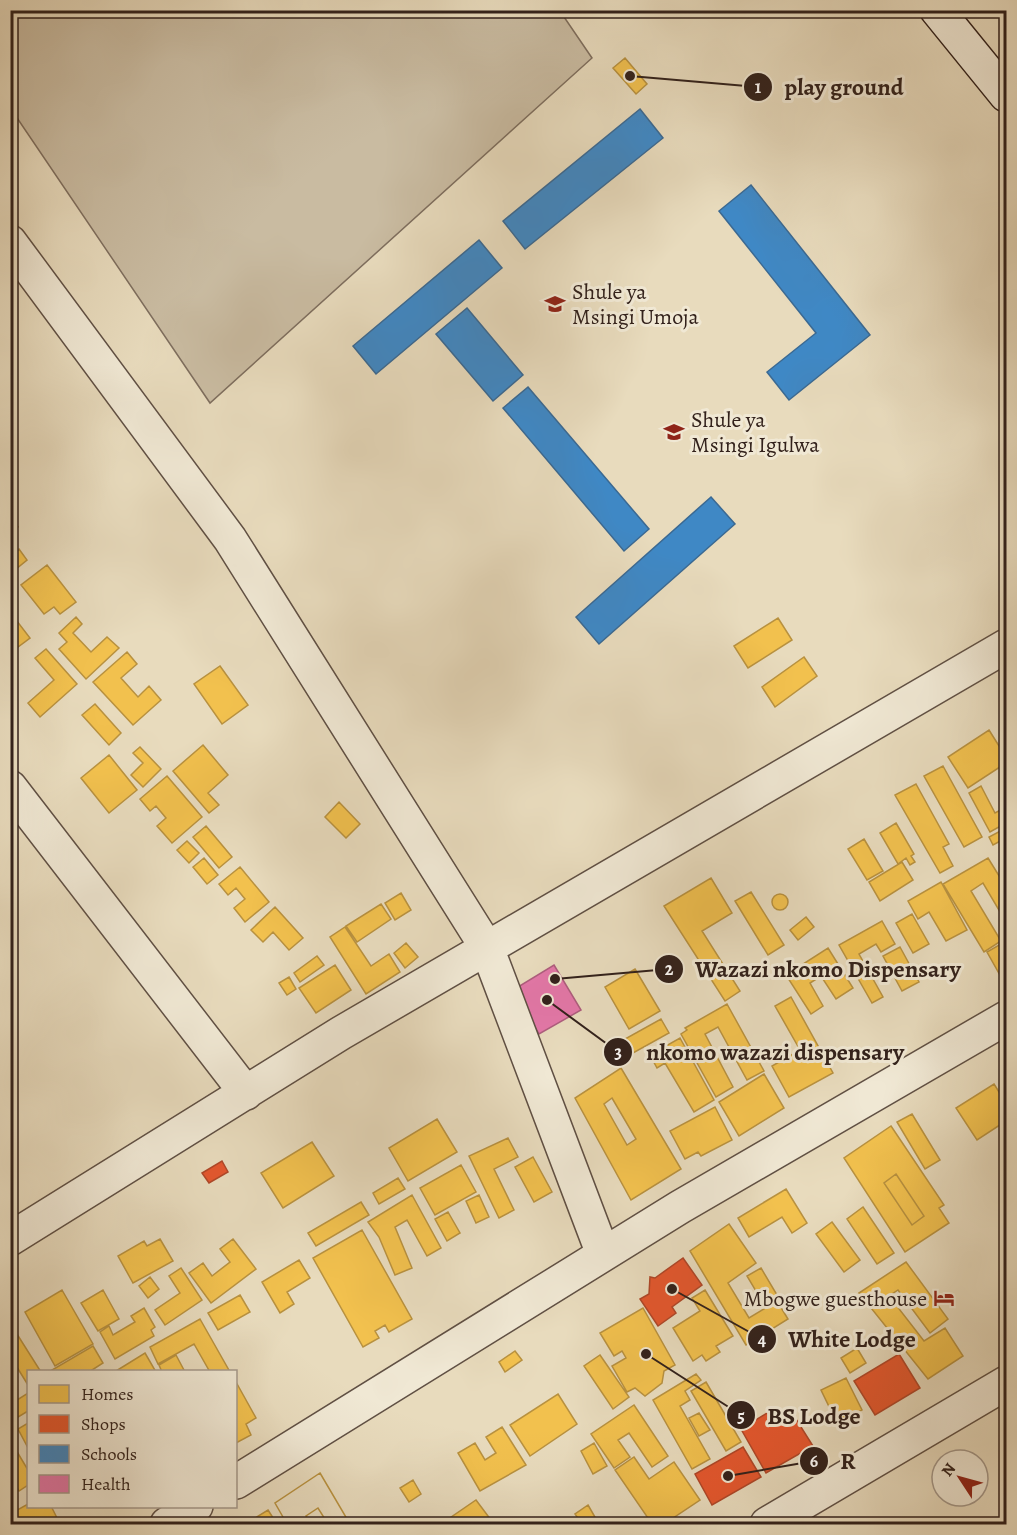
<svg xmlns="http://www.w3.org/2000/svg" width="1017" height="1535" font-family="Alegreya,serif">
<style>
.green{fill:#c9bba1;stroke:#7e6e5e;stroke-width:1.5}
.homes{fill:#f2c14e;stroke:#b8913f;stroke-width:1.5;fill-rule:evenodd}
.shops{fill:#e4572e;stroke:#af4728;stroke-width:1.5}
.schools{fill:#3f88c5;stroke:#3b6992;stroke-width:1.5}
.health{fill:#e377a8;stroke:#ae5d7e;stroke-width:1.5}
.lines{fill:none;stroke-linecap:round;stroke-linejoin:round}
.minor-casing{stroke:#605044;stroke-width:36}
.secondary-casing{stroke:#32211b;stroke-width:36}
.minor{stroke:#f0e8d4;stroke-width:33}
.secondary{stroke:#f0e8d4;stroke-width:33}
.labels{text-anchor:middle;stroke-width:6;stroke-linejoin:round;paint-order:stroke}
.poi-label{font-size:22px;fill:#32211b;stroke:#f0e8d4;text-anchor:start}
.leader{fill:none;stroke:#32211b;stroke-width:2}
.callout-dot{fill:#32211b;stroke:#f0e8d4;stroke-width:2}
.mark-label{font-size:18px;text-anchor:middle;font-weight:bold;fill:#fff}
.callout-label{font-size:24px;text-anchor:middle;font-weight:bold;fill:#32211b;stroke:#f0e8d4;stroke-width:6;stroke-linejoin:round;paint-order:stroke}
</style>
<rect width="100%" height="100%" fill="#e8dbbd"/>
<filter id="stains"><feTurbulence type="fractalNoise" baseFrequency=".00333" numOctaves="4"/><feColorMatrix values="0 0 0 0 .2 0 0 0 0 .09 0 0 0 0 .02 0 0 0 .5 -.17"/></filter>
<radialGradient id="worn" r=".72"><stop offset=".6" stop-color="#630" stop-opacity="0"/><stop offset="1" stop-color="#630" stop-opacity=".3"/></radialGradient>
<!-- green -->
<path class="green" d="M10,11h550l32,47 -382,345 -199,-294z"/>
<!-- homes -->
<path class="homes" d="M625,58l22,26 -11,10 -23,-26z
M10,518l8,9 -8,6z
M19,549l8,11 -17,14v-23l3,3z
M47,565l29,37 -16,12 -6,-7 -10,7 -23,-29z
M10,612l20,26 -20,15z
M76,617l6,7 -9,9 18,19 16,-15 12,11 -33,31 -27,-30 8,-7 -8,-9z
M778,618l14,22 -44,28 -14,-22z
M46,649l31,35 -37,33 -12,-14 26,-23 -19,-22z
M127,652l10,12 -16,14 17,19 11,-11 12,14 -28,25 -40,-43z
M804,657l13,19 -42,31 -13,-20z
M220,666l28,39 -26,19 -28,-40z
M95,704l26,29 -12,12 -27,-30z
M989,730l17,27v6l-38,25 -20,-31z
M203,745l25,30 -20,18 11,12 -10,8 -36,-42z
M140,747l21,22 -18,18 -12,-12 12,-12 -10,-10z
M109,755l28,35 -28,23 -28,-35z
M943,766l39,71 -18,10 -40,-71z
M1006,775v14l-5,-11z
M167,776l35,41 -30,26 -15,-17 9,-8 -10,-12 -6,5 -10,-12z
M916,784l33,60 -6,3 10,19 -13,7 -45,-78z
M981,786l14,27 11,-6v16l-16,9 -21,-39z
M339,802l21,22 -14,14 -21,-21z
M896,823l18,31 -3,2 4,6 -5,3 -4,-7 -8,6 -18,-31z
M206,826l26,31 -13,11 -26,-31z
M1006,828v10l-13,7 -4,-8z
M864,839l19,32 -16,9 -19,-31z
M187,841l12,12 -10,10 -12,-13z
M204,858l14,17 -11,9 -14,-17z
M988,858l18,29v35l-23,-39 -12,8 30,50 -17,11 -41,-68z
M902,862l11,18 -33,21 -11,-19z
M240,867l29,35 -24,20 -11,-14 11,-9 -9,-11 -8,7 -9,-11z
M711,878l21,35 -30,18 38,60 -15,10 -61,-95z
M941,882l26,48 -21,11 -17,-29 -11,7 -10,-18z
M751,892l33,53 -16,10 -33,-54z
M401,893l10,17 -16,10 -10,-17z
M772 902a8 8 0 1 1 16 0a8 8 0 1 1-16 0Z
M381,904l10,15 -34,23 -11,-16z
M275,907l28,31 -14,12 -16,-18 -10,10 -12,-12z
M912,914l17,30 -16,9 -17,-30z
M806,917l8,10 -16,13 -8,-10z
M882,921l13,23 -14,8 -5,-8 -17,10 24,43 -11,6 -33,-58z
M345,927l26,39 18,-12 11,18 -34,22 -36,-57z
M1006,941v42l-1,1 -18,-32z
M406,943l12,14 -13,11 -11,-15z
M900,947l19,35 -17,9 -19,-35z
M828,948l25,40 -17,11 -15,-23 -11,7 13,23 -12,8 -25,-39z
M317,956l7,9 -24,17 -6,-9z
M335,965l16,25 -35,23 -17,-25z
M635,969l25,42 -31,18 -24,-42z
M289,977l7,12 -9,6 -8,-12z
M791,997l42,76 -44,24 -17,-31 28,-16 -25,-44z
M727,1004l37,67 -17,9 -29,-53 -13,7 28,53 -17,10 -35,-63 6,-4 -2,-2z
M661,1019l8,14 -45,25 -8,-14z
M680,1038l34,62 -20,12 -29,-49 -8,5 -7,-13z
M621,1068l60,101 -50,31 -56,-102zM612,1098l24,41 -9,6 -23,-41z
M764,1074l20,34 -45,28 -20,-34z
M994,1084l12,19v18l-29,19 -21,-32z
M715,1107l17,33 -31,16 -3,-4 -13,7 -15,-28z
M912,1114l28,46 -15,9 -28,-47z
M437,1119l20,33 -49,29 -19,-33z
M891,1126l53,79 -5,3 10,15 -44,29 -61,-94zM896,1174l28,42 -12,9 -28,-42z
M508,1138l10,19 -24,12 20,41 -15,8 -30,-62z
M312,1142l22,34 -51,32 -22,-35z
M533,1157l19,35 -18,10 -19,-35z
M461,1165l15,27 -41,23 -15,-27z
M896,1174l28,42 -12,9 -28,-42z
M398,1178l7,11 -26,15 -6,-11z
M786,1189l21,34 -15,10 -10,-16 -33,20 -11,-19z
M412,1195l29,53 -14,8 -20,-36 -12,7 17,41 -17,7 -16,-38 -11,-15z
M479,1195l10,22 -13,6 -10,-22z
M361,1202l8,13 -53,31 -8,-13z
M863,1207l31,46 -17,11 -30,-45z
M448,1212l12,21 -13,8 -12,-22z
M832,1222l28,38 -16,12 -28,-38z
M729,1224l27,39 -28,20 21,35 28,-17 11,18 -42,26 -56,-94z
M362,1230l50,89 -23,13 -4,-7 -10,6 4,7 -16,9 -50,-89z
M160,1239l13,22 -40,22 -15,-27 26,-15 3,5z
M233,1239l23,30 -45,34 -22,-30 14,-10 9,13 18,-14 -10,-13z
M299,1260l11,18 -23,14 7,12 -14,9 -18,-31z
M906,1262l42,57 -18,14 -32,-43 -9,6 35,45 21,-13 18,28 -35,23 -69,-86z
M181,1268l21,32 -37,25 -10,-15 25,-17 -11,-17z
M761,1268l19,32 -14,8 -19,-32z
M150,1277l9,12 -11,9 -9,-12z
M62,1290l31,54 -38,22 -30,-54z
M103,1290l16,29 -21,12 -17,-28z
M705,1290l28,46 -17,10 4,6 -14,9 -4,-6 -9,6 -20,-33 27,-17 -8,-13z
M240,1295l10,17 -32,18 -10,-17z
M144,1308l11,19 -4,3 3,6 -39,23 -15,-27 9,-6 4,9 22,-13 -4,-6z
M643,1308l32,57 -11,6 -2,12 -17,13 -10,-8 -8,4 -15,-26 14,-8 -4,-7 -8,5 -14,-23z
M200,1319l30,53h-20l-16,-28 -36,20 -8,-17z
M10,1323l31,49h-13v13l-18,-29z
M93,1346l10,17 -14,9h-36l-1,-2z
M857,1348l9,15 -16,10 -9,-15z
M515,1351l7,9 -17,12 -6,-10z
M145,1353l11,19h-40v-1z
M176,1355l9,17h-23l-3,-7z
M600,1355l29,42 -16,12 -29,-43z
M696,1374l5,6 -16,11 5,9 -10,6 30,53 -18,10 -39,-69z
M846,1378l16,32 -25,13 -16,-33z
M236,1382l20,36 -10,6 5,11 -15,8z
M706,1382l35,60 -15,9 -35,-60z
M28,1393v18l-18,11v-25l4,5z
M558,1394l19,30 -47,32 -20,-31z
M634,1405l34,51 -16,11 -23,-34 -11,7 12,17 -16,11 -23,-34z
M699,1413l11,17 -11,6 -10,-18z
M28,1423v25l-10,-19z
M502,1427l24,38 -46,26 -22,-38 17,-10 10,17 11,-7 -10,-16z
M10,1440l18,30v15l-9,6 -9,-14z
M594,1443l13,23 -14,8 -12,-23z
M634,1457l15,22 25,-17 26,38 -30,20 -18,4 -37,-54z
M320,1473l30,51h-22l-10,-16 -12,8 5,8h-24l-12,-21z
M320,1473l30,51h-22l-10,-16 -12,8 5,8h-24l-12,-21z
M413,1480l8,14 -12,8 -9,-14z
M476,1500l18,24h-53z
M28,1504v2h23l9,18h-50l3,-3 -3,-7z
M588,1505l11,19h-17l-7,-10z
M268,1510l9,14h-32z"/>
<!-- shops -->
<path class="shops" d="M222,1161l6,11 -19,11 -7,-10z
M683,1258l19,27 -30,22 4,6 -18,13 -18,-27 9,-5 1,-17 5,1z
M899,1354l21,34 -45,27 -21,-34z
M789,1408l24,38 -47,27 -25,-44 31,-19 4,7z
M743,1447l18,30 -49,28 -17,-31z"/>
<!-- schools -->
<path class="schools" d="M640,109l23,29 -138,111 -22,-28z
M751,185l119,150 -81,65 -22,-28 49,-39 -97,-122z
M479,240l23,28 -126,106 -23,-28z
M467,308l56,67 -30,26 -57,-67z
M528,387l121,142 -25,22 -121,-143z
M711,497l24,27 -136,120 -23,-27z"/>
<!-- health -->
<path class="health" d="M554,965l27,45 -42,24 -26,-44z"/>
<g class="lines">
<!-- minor casing -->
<g class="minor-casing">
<path id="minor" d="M10,242l220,297 257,409 116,306
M10,787l236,306
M10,1239l331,-206 665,-387
M236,1482l444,-275 326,-189
M167,1524l29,-18
M767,1524l239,-141"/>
</g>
<!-- secondary casing -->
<g class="secondary-casing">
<path id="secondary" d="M937,10l69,85"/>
</g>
<!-- minor -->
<use href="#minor" class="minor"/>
<!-- secondary -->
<use href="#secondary" class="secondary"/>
</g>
<!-- icons -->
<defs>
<g id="school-bare" transform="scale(1.62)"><path d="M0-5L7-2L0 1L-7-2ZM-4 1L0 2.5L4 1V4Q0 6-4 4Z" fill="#8f2418" stroke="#f0e8d4" stroke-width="2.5" paint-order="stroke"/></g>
<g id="hotel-bare" transform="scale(1.62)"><path d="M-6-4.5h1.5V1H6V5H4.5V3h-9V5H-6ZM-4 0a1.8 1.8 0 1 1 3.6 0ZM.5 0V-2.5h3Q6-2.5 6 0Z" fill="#8f2418" stroke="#f0e8d4" stroke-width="2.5" paint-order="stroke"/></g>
</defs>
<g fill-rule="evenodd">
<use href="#school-bare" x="555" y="304"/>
<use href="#school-bare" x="674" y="432"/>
<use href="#hotel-bare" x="944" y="1298"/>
</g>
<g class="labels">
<!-- poi labels -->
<g class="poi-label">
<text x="572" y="299">Shule ya<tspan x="572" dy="25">Msingi Umoja</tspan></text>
<text x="691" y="427">Shule ya<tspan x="691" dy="25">Msingi Igulwa</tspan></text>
<text x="927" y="1306" text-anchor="end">Mbogwe guesthouse</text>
</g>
</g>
<!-- callouts -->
<path class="leader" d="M630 76L758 87M555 979L669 969M547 1000L618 1052M672 1289L762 1339M646 1354L741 1415M728 1476L814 1461"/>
<g class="callout-dot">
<circle cx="630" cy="76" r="6"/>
<circle cx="555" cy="979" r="6"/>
<circle cx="547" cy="1000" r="6"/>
<circle cx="672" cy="1289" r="6"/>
<circle cx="646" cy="1354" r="6"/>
<circle cx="728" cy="1476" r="6"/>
<circle cx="758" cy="87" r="15"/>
<circle cx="669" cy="969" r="15"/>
<circle cx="618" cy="1052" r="15"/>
<circle cx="762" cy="1339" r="15"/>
<circle cx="741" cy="1415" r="15"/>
<circle cx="814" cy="1461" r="15"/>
</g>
<g class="mark-label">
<text x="758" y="93">1</text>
<text x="669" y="975">2</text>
<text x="618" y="1058">3</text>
<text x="762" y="1345">4</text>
<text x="741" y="1422">5</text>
<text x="814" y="1467">6</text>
</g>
<g class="callout-label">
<text x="844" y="95">play ground</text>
<text x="828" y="977">Wazazi nkomo Dispensary</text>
<text x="775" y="1060">nkomo wazazi dispensary</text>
<text x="852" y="1347">White Lodge</text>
<text x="814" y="1424">BS Lodge</text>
<text x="848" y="1469">R</text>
</g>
<!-- margin -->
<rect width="1017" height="1535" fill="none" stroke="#e8dbbd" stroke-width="36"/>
<rect x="12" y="12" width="993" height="1511" fill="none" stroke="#32211b" stroke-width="3"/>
<rect x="18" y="18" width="981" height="1499" fill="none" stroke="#32211b" stroke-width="1.5"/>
<!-- legend -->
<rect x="27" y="1370" width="210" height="138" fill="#f0e8d4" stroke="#a4988a" stroke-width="1.5"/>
<rect x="39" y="1385" width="30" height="18" fill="#f2c14e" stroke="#a4988a" stroke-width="1.5"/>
<text x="81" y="1400" font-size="18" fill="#32211b">Homes</text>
<rect x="39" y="1415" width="30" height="18" fill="#e4572e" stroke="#a4988a" stroke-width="1.5"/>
<text x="81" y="1430" font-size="18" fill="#32211b">Shops</text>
<rect x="39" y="1445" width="30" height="18" fill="#3f88c5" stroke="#a4988a" stroke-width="1.5"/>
<text x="81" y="1460" font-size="18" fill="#32211b">Schools</text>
<rect x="39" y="1475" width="30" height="18" fill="#e377a8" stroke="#a4988a" stroke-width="1.5"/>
<text x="81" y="1490" font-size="18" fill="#32211b">Health</text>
<!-- north arrow -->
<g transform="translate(960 1478) rotate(306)"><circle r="28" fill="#f0e8d4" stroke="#a4988a" stroke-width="1.5"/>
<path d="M0-4.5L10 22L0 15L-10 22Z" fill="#8f2418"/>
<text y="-9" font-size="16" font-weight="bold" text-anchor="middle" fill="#32211b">N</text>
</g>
<rect width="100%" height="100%" filter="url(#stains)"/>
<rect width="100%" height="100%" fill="url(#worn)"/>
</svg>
